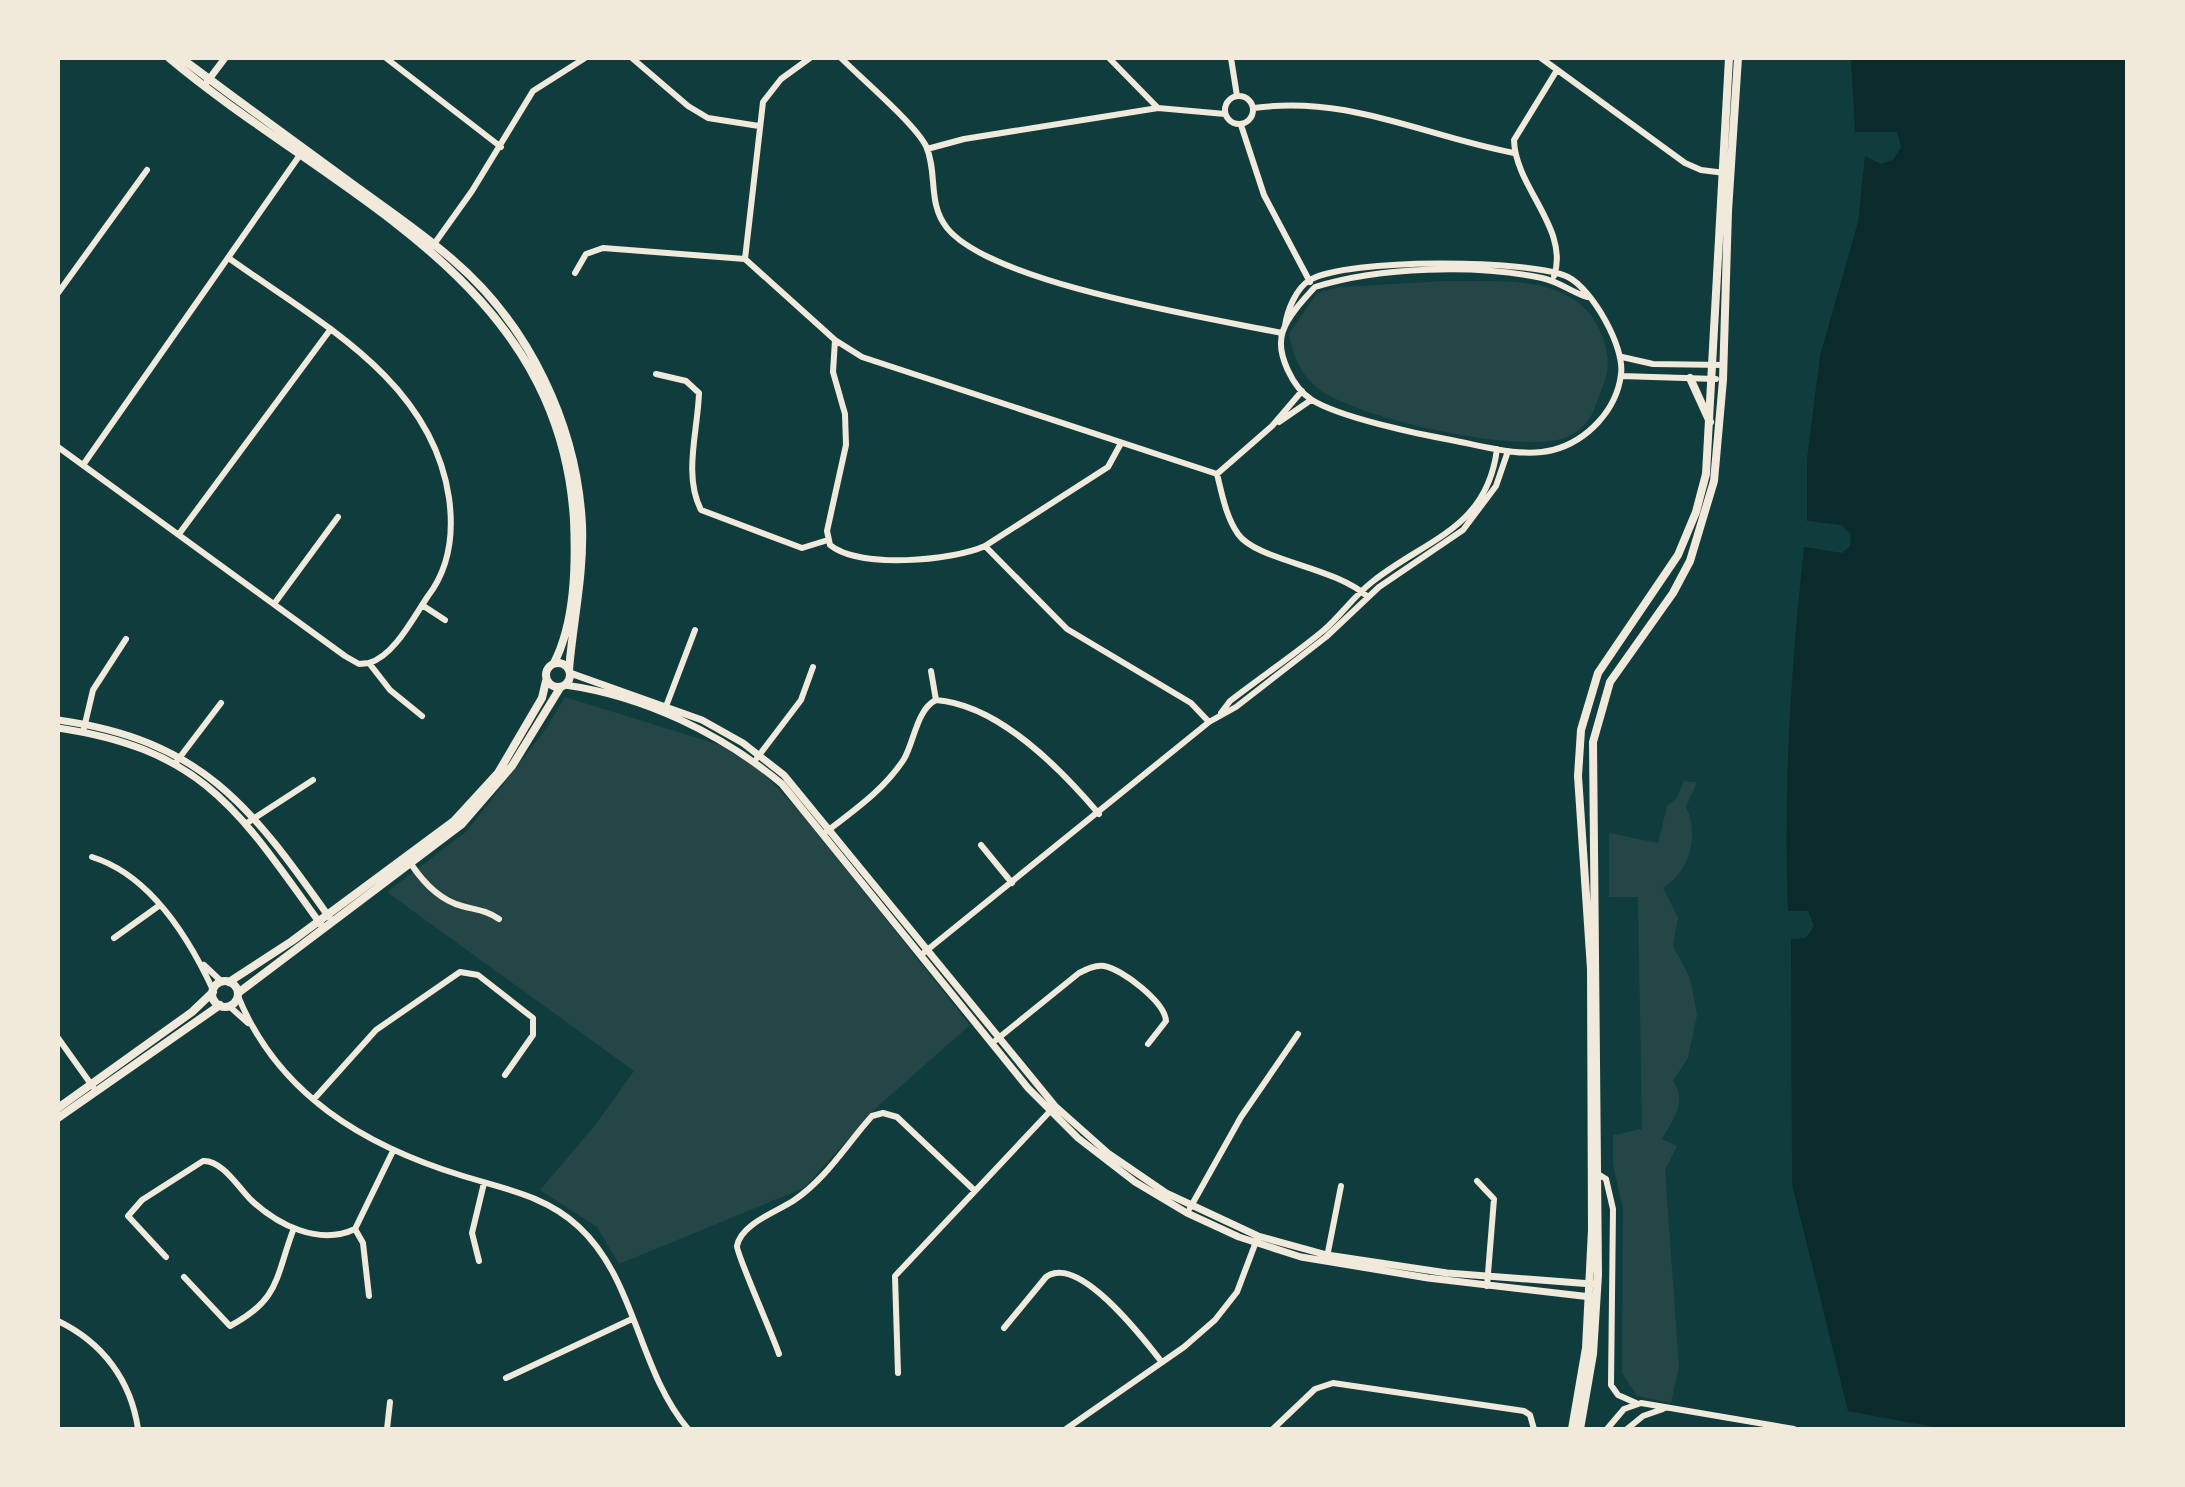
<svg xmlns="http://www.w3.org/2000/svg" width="2185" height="1487" font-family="'Titillium Web',sans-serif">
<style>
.green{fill:#244646}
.water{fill:#0a2a2b}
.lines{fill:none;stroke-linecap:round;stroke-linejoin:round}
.minor{stroke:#f1e9da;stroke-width:6}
.tertiary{stroke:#f1e9da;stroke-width:7}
.secondary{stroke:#f1e9da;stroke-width:8}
</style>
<rect width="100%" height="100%" fill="#0f3d3e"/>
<!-- green -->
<path class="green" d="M1445,281c58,1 135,-9 158,57 6,17 7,30 0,47 -9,23 -10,40 -36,52 -44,19 -214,-19 -251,-50 -17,-15 -23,-32 -27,-53l28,-41 23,-6z
M565,697l155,48 41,25 44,48 165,207 -93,82 -73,81 -185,76 -22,-37 -57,-37 56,-66 38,-53 -247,-179 80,-61 79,-102z
M1684,781l13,1 -11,25c14,28 3,66 -23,81l15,30 -5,28 17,32 7,37 -9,43 -15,23c15,19 0,39 -11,58l15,7 -12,24 14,197 -8,36 -34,-7 -15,-23 1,-163 -10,-46v-29l29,-6 -4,-232h-29v-64l49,10 9,-37 9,-7z"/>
<!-- water -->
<path class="water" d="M1851,58h276v1371h-183l-96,-18 -56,-227 -1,-245 15,-1 8,-12 -6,-15h-20c-5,-123 3,-242 16,-364l38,6 8,-7 1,-12 -9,-9 -35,-4v-62l13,-103 38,-134 7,-66 16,8 12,-4 8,-13 -4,-15h-42z"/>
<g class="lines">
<!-- minor -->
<path class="minor" d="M386,58l115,89
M632,58l56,48 20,12 51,8
M810,58l-29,21 -18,23 -18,157 90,81 -2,32 12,42 1,31 -19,86 3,14c29,24 122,16 155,1l82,83 124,74 18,19
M841,58c21,21 73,65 85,88 12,27 1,57 21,82 44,55 261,90 335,105
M1109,58l49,50
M1231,58l6,38
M1541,58l144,105 16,7 24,3
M1225 110a14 14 0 1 1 28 0a14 14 0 1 1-28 0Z
M1254,108c96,-13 169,28 260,45
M1241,125l23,70 46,87
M927,149l37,-10 194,-31 67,6
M432,247l40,-56 61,-100 52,-33
M230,259c88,63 202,121 219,239 5,36 1,69 -21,98 -15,22 -34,60 -59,67
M575,273l11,-19 17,-6 142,11
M1554,276c16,-47 -39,-89 -40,-136l43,-70
M58,293l89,-123
M1285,326c2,-15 11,-38 25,-46 36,-22 220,-21 258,-3 24,12 57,70 53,97 -4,36 -34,67 -68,76 -32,8 -70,-4 -102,-10 -34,-6 -112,-23 -139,-40 -19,-12 -37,-47 -29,-69 5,-15 21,-32 32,-44 64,-20 161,-23 227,-9 18,4 29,14 45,19
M835,340l27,17 355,117c5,20 9,43 21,60 19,27 96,32 130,63
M1622,357l31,7 71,1
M656,374l30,7 13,12c-1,37 -16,82 2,117l101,38 26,-8
M1621,376l95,3
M1279,422l32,-22
M58,447l287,209 14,8 10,-1 21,27 32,26
M83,465l219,-313
M1217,474l55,-48 30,-35
M179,534l151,-204
M985,546l123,-79 12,-22
M274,604l64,-87
M422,605l23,15
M931,671l5,29
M665,709l30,-79
M1221,713l9,-12c31,-24 64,-46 94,-71 17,-15 30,-34 48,-48 54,-43 115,-53 125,-133
M84,728l9,-38 33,-51
M757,758l44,-58 12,-33
M177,761l44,-58
M247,823l66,-43
M826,832c27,-21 59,-43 78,-73 10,-17 13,-50 32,-59 63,5 124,68 163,114
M981,845l31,38
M92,857c58,18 96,79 121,133
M411,864c12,18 28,36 51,42 14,4 24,4 37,13
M114,938l46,-33
M921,955l288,-233 27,-15 90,-70 53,-50 84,-57 33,-44 12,-35
M204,965l18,17
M238,996c40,99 127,150 225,180 42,13 83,20 116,51 57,53 59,143 109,202
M229,1006l19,17
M58,1038l35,49
M996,1040l83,-67c8,-4 16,-8 25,-7 18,3 61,36 62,55l-18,23
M314,1099l62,-69 84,-58 18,3 55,43v17l-28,40
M1598,1174l8,5 7,30 -2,176 7,10 18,8
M1477,1181l17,18 -7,87
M1190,1208l51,-91 57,-83
M166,1257l-38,-41 14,-16 61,-39c19,-1 35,26 48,39 27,25 68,46 104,29
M1327,1257l14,-71
M479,1261l-7,-28 12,-50
M184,1277l46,49c51,-27 45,-49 64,-98
M369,1296l-6,-53 -8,-14 37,-76
M58,1321c44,21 73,59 80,108
M1004,1328l42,-51c32,-24 97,61 115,84
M779,1354c-5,-16 -43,-101 -42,-108 4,-22 39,-34 56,-45 34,-23 52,-55 79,-85l11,-3 14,4 77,73
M898,1373l-3,-97 159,-169
M506,1378l126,-59
M387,1429l3,-27
M1066,1429l118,-82 31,-27 22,-28 20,-53
M1273,1429l42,-40 18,-6 191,28 6,4 4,14
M1607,1429l17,-20 17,-6 153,26
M1627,1429l16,-13 20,-7"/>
<!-- tertiary -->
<path class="tertiary" d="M207,82l18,-24
M570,673l132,47 41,23 41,32 271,331 54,48 57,39 92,43 69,19 120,18 145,11
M565,685c79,11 157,49 217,99l246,304 50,50 57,44 52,31 52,24 62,20 127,21 163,19
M58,720c143,20 192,85 271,197
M58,728c148,22 182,85 264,198"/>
<!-- secondary -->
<path class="secondary" d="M169,58c162,136 390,218 405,462 2,46 1,102 -20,143
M181,58c55,41 110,81 166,122 35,26 73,51 106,80 76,65 124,165 129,265 2,49 -9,96 -13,145
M1690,378l20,44
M546 675a12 12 0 1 1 24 0a12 12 0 1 1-24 0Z
M212 994a13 13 0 1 1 26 0a13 13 0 1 1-26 0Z
M229,982l63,-41 162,-120 44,-48 44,-75 4,-17
M238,993l224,-169 50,-58 48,-78
M58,1108l134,-96 21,-20
M58,1118l162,-113
M1572,1429l14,-81 6,-118 -1,-261 -13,-193 3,-46 17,-57 80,-118 18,-43 10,-38 23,-416
M1580,1429l13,-75 5,-79 -5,-533 17,-60 63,-89 17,-32 24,-80 9,-101 5,-169 10,-153"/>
</g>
<!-- border -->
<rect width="2185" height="1487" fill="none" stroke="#f1e9da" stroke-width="120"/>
</svg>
